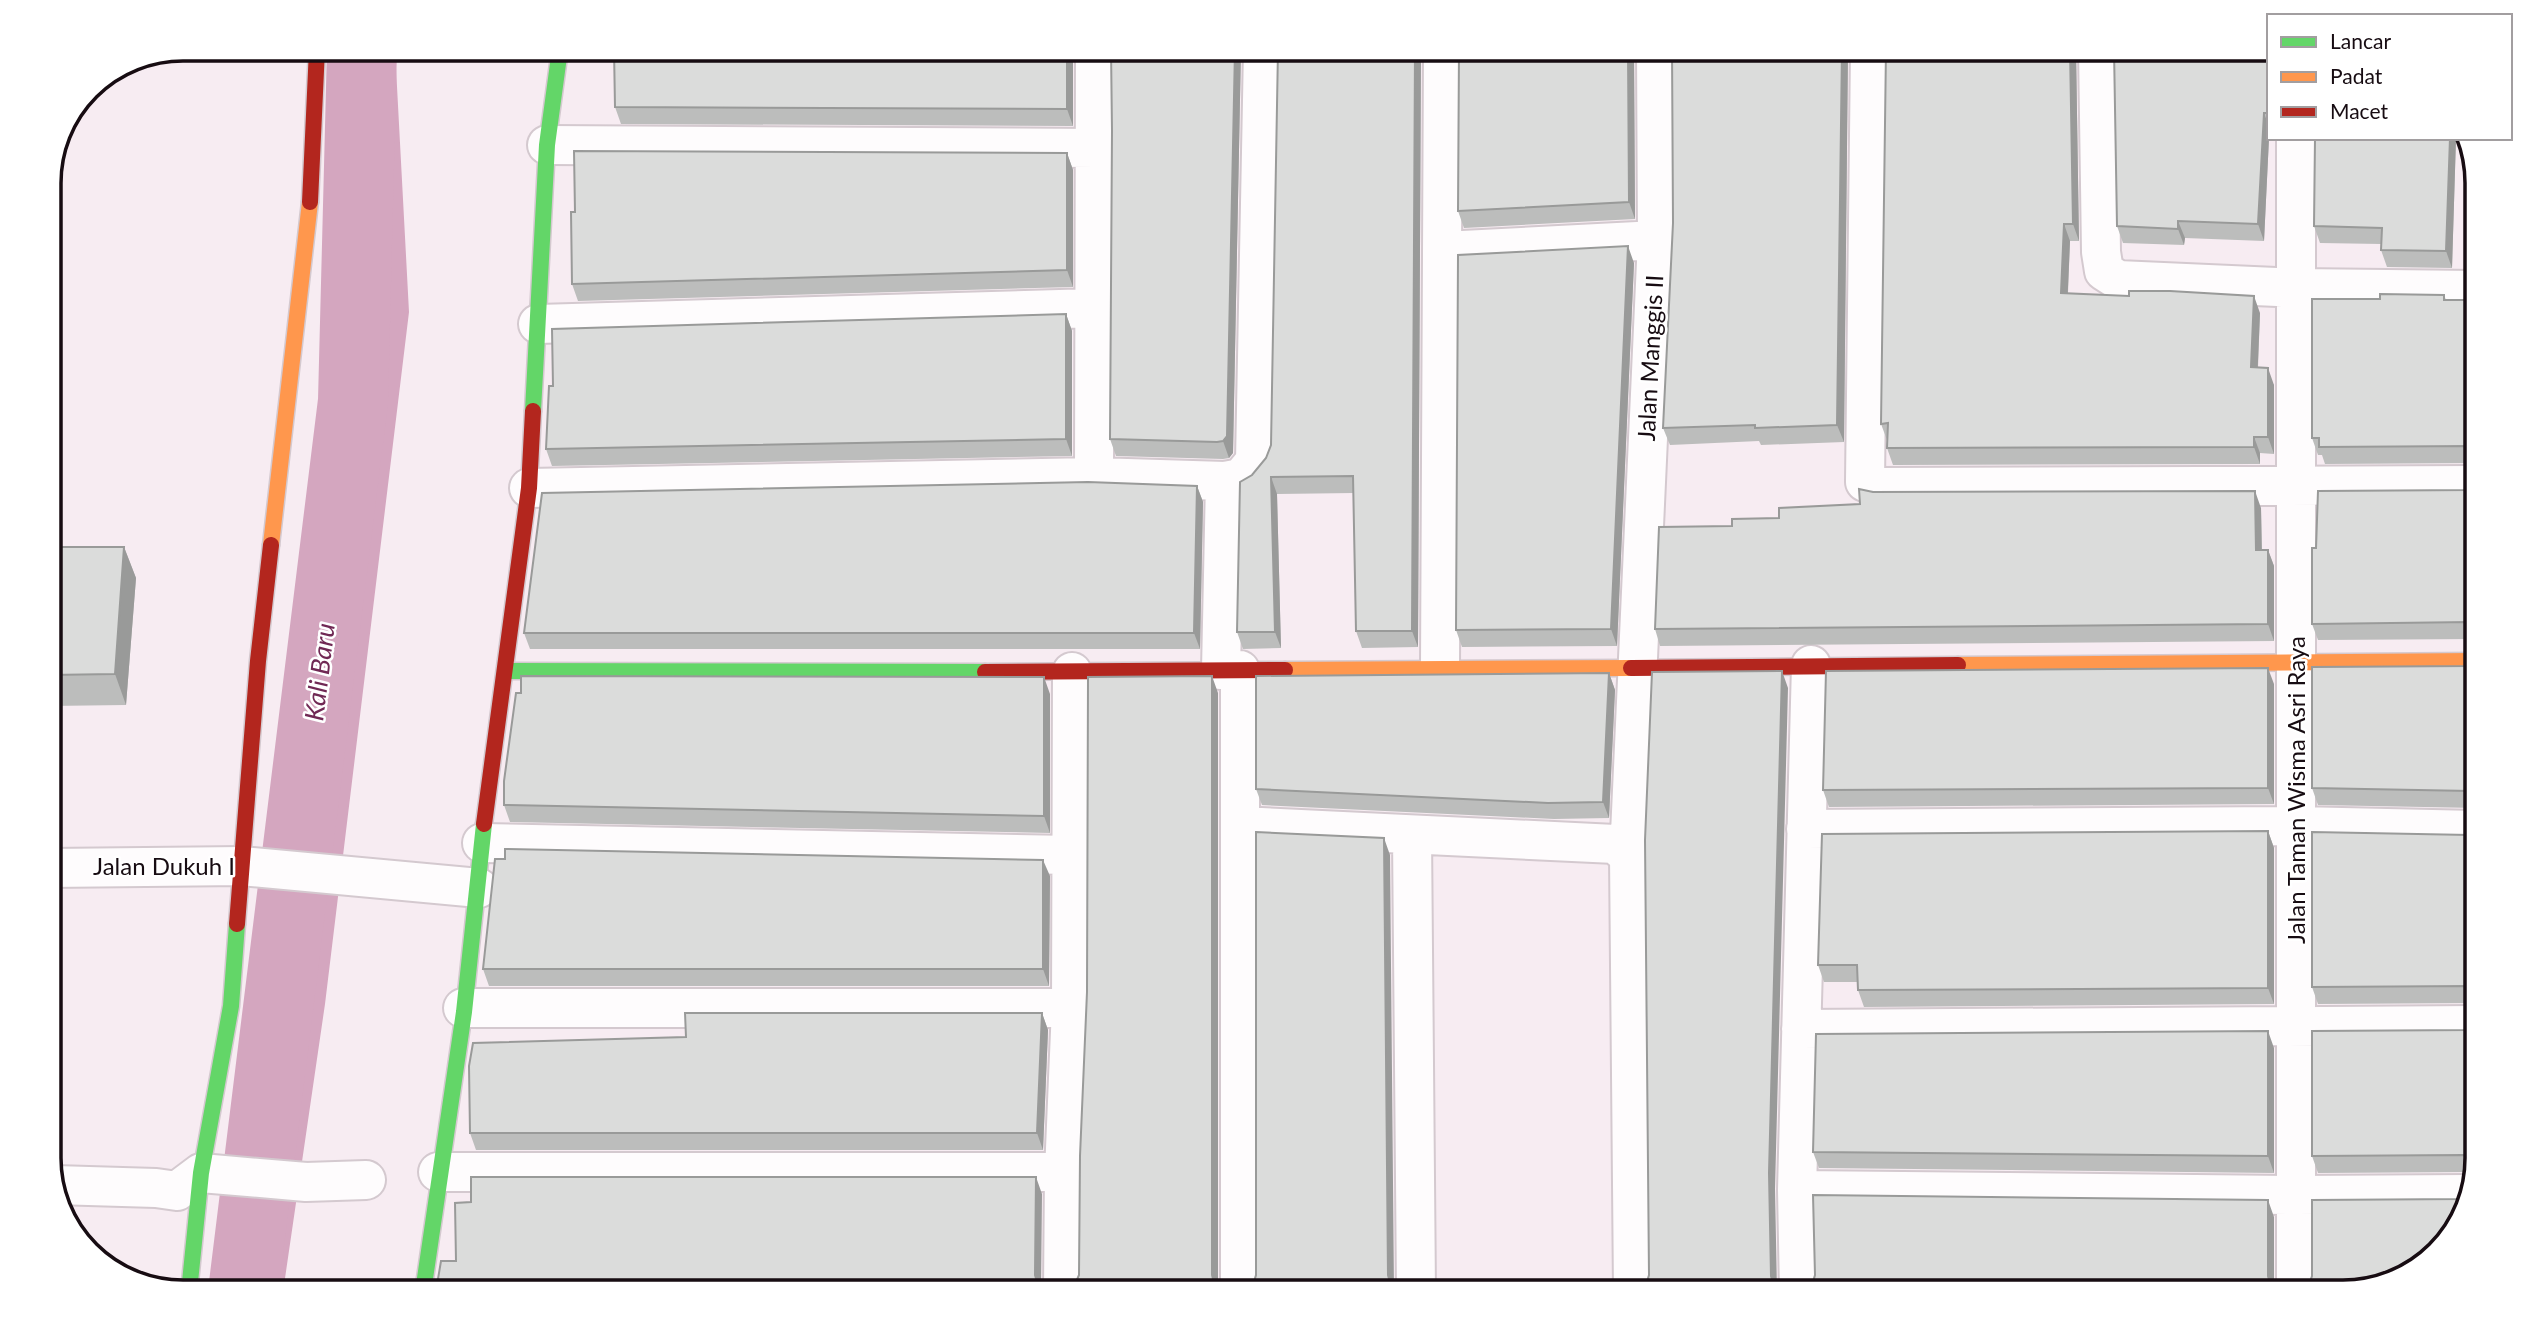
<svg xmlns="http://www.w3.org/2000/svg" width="2526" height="1341" font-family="Lato,sans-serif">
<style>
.water{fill:#d4a6bf}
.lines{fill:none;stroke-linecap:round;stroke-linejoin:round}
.river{stroke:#d4a6bf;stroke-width:70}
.street-casing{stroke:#d4c9cf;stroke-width:42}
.fast-casing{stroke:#d4c9cf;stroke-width:19}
.slow-casing{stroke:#d4c9cf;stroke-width:19}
.jam-casing{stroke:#d4c9cf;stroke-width:19}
.street{stroke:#fefcfd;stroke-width:38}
.fast{stroke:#63d668;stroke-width:16}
.slow{stroke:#ff974d;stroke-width:16}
.jam{stroke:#b3261e;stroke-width:16}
.wall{fill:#bcbdbc}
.shaded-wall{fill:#999a99}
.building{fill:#dbdcdb;stroke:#999a99;stroke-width:2}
.labels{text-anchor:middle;stroke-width:5;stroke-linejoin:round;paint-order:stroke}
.street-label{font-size:24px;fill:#170c12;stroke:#fff}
.water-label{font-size:26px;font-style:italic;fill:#702854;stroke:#fff}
.rim{fill:none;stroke:#170c12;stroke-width:3.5}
</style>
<rect width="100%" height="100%" fill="#f7ecf2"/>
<!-- water -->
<path class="water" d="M355,49h40l14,263 -84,692 -42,288h-28l74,-671 36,-414z"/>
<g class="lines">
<!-- river -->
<path class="river" d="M243,1292l110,-891 9,-352"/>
<!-- street casing -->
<g class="street-casing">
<path id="street" d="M1870,49l-5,433 14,5 598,-2
M2098,49l3,203 3,19 14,9 179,8 180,2
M547,145l549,3
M1443,251l214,-11
M538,324l557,-16
M1094,477l1,-428
M529,488l565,-11 131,4 16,-3 14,-17 8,-412
M1440,668l3,-619
M1221,670l4,-189
M1240,670v622
M1240,826l375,18 14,12 4,436
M1806,829l491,-3 180,4
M1412,835l4,457
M482,843l588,12
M1629,856l28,-616 -1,-191
M49,868l193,-2 237,22
M463,1008h608
M1801,1029l676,-4
M438,1172h626
M55,1185l101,3 21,3 24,-18 105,9 60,-2
M1797,1190l499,5 173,-1
M1063,1292l1,-120 7,-164 1,-336
M1799,1292l-2,-102 14,-525
M2296,1292v-1154"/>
</g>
<!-- fast casing -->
<g class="fast-casing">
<path id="fast" d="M533,411l14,-266 13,-96
M505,671l480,1
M189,1292l12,-119 30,-167 6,-82
M423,1292l41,-280 20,-188"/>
</g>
<!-- slow casing -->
<g class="slow-casing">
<path id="slow" d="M271,545l39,-343
M1958,665l519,-4
M1285,670l346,-2"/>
</g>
<!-- jam casing -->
<g class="jam-casing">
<path id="jam" d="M310,202l7,-153
M1631,668l327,-3
M985,672l300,-2
M484,824l45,-336 4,-77
M237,924l21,-263 13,-116"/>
</g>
<!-- street -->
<use href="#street" class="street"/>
<!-- fast -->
<use href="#fast" class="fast"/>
<!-- slow -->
<use href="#slow" class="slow"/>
<!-- jam -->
<use href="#jam" class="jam"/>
</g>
<!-- wall -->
<path class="wall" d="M614,49h459v77l-452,-2 -6,-17z
M1111,49h130l-8,404 -4,5 -6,1 -107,-3 -6,-17 2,-308z
M1278,49h143l-3,598 -56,1 -6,-17 -2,-138 -77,1 4,154 -38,1 -6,-17 15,-157 14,-17 5,-13z
M1634,49l1,170 -171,9 -6,-17z
M1672,49h176l-4,393 -83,3 -2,-4 -89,4 -7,-17 10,-205z
M1886,49h190l3,192h-9l-2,52 192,20 -2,55 16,17v69l-14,-1v11l-367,1 -6,-17v-8l-6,-16z
M2269,49v89l-5,103 -79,-3 -1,7 -61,-2 -6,-17z
M2315,138h141l-4,130 -65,-1 -6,-17v-6l-61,-1 -6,-17z
M1067,153l6,17v117l-495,14 -6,-17z
M1634,263l-17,383 -155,1 -6,-17z
M2444,295l2,5h31v163l-152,1 -3,-9h-4l-6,-17 68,-139z
M1066,314l6,17v125l-520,10 -6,-17z
M1197,486l6,16 -3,147h-670l-6,-16z
M2477,488v151l-159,1 -6,-16 4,-76z
M1873,492l388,16 1,42h6l6,16v75l-614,5 -5,-17 77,-103 128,-22z
M49,547h75l12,31 -10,127 -77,1z
M2477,664v144l-159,-3 -6,-17 159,-122z
M1609,673l6,17 -6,128 -55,1 -292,-14 -6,-16z
M2274,684v120l-445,3 -6,-17z
M1218,693v599h-144l-1,-3 6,-14z
M1050,694v139l-540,-11 -6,-17z
M2268,831l6,17v156l-410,3 -6,-17v-8h-34l-6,-17z
M2477,834v169l-159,1 -6,-17 158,-152z
M1050,876l-1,110h-560l-6,-17z
M1042,1013l6,17 -5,120h-567l-6,-17 216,-96z
M2471,1030l6,128 -4,15 -3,-1 -152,1 -6,-17z
M2274,1048v125l-455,-5 -6,-16z"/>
<!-- shaded-wall -->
<path class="shaded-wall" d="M1067,49h6v77l-6,-17z
M1235,49h6l-8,404 -4,5 -6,-17z
M1415,49h6l-3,598 -6,-16z
M1628,49h6l1,170 -6,-17z
M1842,49h6l-4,393 -7,-17z
M2070,49h6l3,192 -6,-17z
M2264,113l5,14v11l-5,103 -6,-17z
M2450,138h6l-4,130 -6,-17z
M1067,153l6,17v117l-6,-17z
M2178,221l7,17 -1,7 -6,-16z
M2064,224l6,17 -3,69 -6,-17z
M1628,246l6,17 -17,383 -6,-17z
M2254,296l6,17 -3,71 -6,-17z
M1066,314l6,17v125l-6,-17z
M2268,368l6,17v69l-6,-17z
M2254,437l6,16v11l-6,-17z
M1271,477l6,17 4,154 -6,-16z
M1197,486l6,16 -3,147 -6,-16z
M2255,491l6,17 1,58 -6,-16z
M124,547l12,31 -10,127 -11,-31z
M2268,550l6,16v75l-6,-17z
M2268,668l6,16v120l-6,-16z
M1782,671l6,17 -13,501 2,103h-1l-5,-16 -2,-103z
M1609,673l6,17 -6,128 -6,-16z
M1212,676l6,17v599l-6,-17z
M1044,677l6,17v139l-6,-17z
M2268,831l6,17v156l-6,-16z
M1384,838l6,17 4,437 -3,-6 -3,-11z
M1043,860l7,16 -1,110 -6,-17z
M1042,1013l6,17 -5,120 -6,-17z
M2268,1031l6,17v125l-6,-17z
M1036,1177l6,17 -1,98 -2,-2 -4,-15z
M2268,1200l6,17v75l-6,-16z"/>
<!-- building -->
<path class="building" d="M614,49h453v60l-452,-2z
M1111,49h124l-8,387 -4,5 -6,1 -107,-3 2,-308z
M1278,49h137l-3,582h-56l-3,-155 -82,1 4,155h-38l3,-150 12,-7 14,-17 5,-13z
M1459,49h169l1,153 -171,9z
M1672,49h170l-5,376 -82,3v-3l-92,3 10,-205z
M1886,49h184l3,175h-9l-3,69 68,3v-5h41l84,5 -3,71 17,1v69h-14v10l-367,1 1,-25 -7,1z
M2114,49h155v64h-5l-6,111 -80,-3v8l-61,-3z
M2315,138h135l-4,113 -65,-1 1,-22 -68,-2z
M574,151l493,2v117l-495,14 -1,-72h4z
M1628,246l-17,383 -155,1 2,-375z
M2380,294l64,1v5h33v148l-6,-2 -152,1v-9h-7v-139h68z
M1066,314v125l-520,10 3,-63h4l-1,-57z
M1088,482l109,4 -3,147h-670l18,-140z
M2477,488v136l-6,-2 -159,2v-76h4l2,-57 153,-1z
M1859,489l14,3 382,-1 1,59h12v74l-613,5 4,-102 73,-1v-7l47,-1v-10l81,-4z
M49,547h75l-9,127 -66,1z
M2477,664v129l-6,-2 -159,-3v-121l159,-1z
M2268,668v120l-445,2 3,-119z
M1782,671l-13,502 2,103 3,10 6,6h-139l5,-7 3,-10 -4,-435 7,-168z
M1609,673l-6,129 -55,1 -292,-14v-113z
M521,676l523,1v139l-540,-11v-24l12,-88h5z
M1212,676v599l3,12 -142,2 6,-14 1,-119 7,-164 1,-315z
M2268,831v157l-410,2 -1,-25h-39l4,-131z
M1256,832l128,6 4,437 3,11 6,6h-149l5,-7 3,-10z
M2312,832l158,3 7,-1v154l-6,-2 -159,1z
M505,849l538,11v109h-560l12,-110h10z
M685,1013h357l-5,120h-567l-1,-67 4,-23 213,-6z
M2477,1028l-1,133 -2,-2 -11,-4 -151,1v-125l159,-1z
M2268,1031v125l-455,-4 3,-118z
M471,1177h565l-1,98 3,10 4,5h-12l1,2h-598v-2l5,-11 3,-18h15l-1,-58 16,-1z
M1813,1195l455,5v76l3,11 6,5h-471l6,-7 3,-10z
M2468,1198l-5,20 -46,52 -74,22h-40l5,-5 4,-11v-76l151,-1z"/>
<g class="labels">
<!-- street labels -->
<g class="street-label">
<text transform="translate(1651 358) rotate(-87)" y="8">Jalan Manggis II</text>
<text transform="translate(2297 790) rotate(-90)" y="8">Jalan Taman Wisma Asri Raya</text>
<text x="164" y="875">Jalan Dukuh I</text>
</g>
<!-- water labels -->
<g class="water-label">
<text transform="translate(320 672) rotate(-83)" y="9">Kali Baru</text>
</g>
</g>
<!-- crop -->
<path d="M0 0H2526V1341H0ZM183 61H2343A122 122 0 0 1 2465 183V1158A122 122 0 0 1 2343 1280H183A122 122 0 0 1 61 1158V183A122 122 0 0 1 183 61Z" fill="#fff" fill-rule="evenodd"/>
<path class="rim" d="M183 61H2343A122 122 0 0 1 2465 183V1158A122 122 0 0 1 2343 1280H183A122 122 0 0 1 61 1158V183A122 122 0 0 1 183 61Z"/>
<!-- legend -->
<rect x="2267" y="14" width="245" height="126" fill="#ffffff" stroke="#a29ea0" stroke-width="2"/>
<rect x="2281" y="37" width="35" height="10" fill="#63d668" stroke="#a29ea0" stroke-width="2"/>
<text x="2330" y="49" font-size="21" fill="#170c12">Lancar</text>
<rect x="2281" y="72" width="35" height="10" fill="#ff974d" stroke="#a29ea0" stroke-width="2"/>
<text x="2330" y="84" font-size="21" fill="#170c12">Padat</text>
<rect x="2281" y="107" width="35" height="10" fill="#b3261e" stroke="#a29ea0" stroke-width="2"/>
<text x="2330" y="119" font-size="21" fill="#170c12">Macet</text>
</svg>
